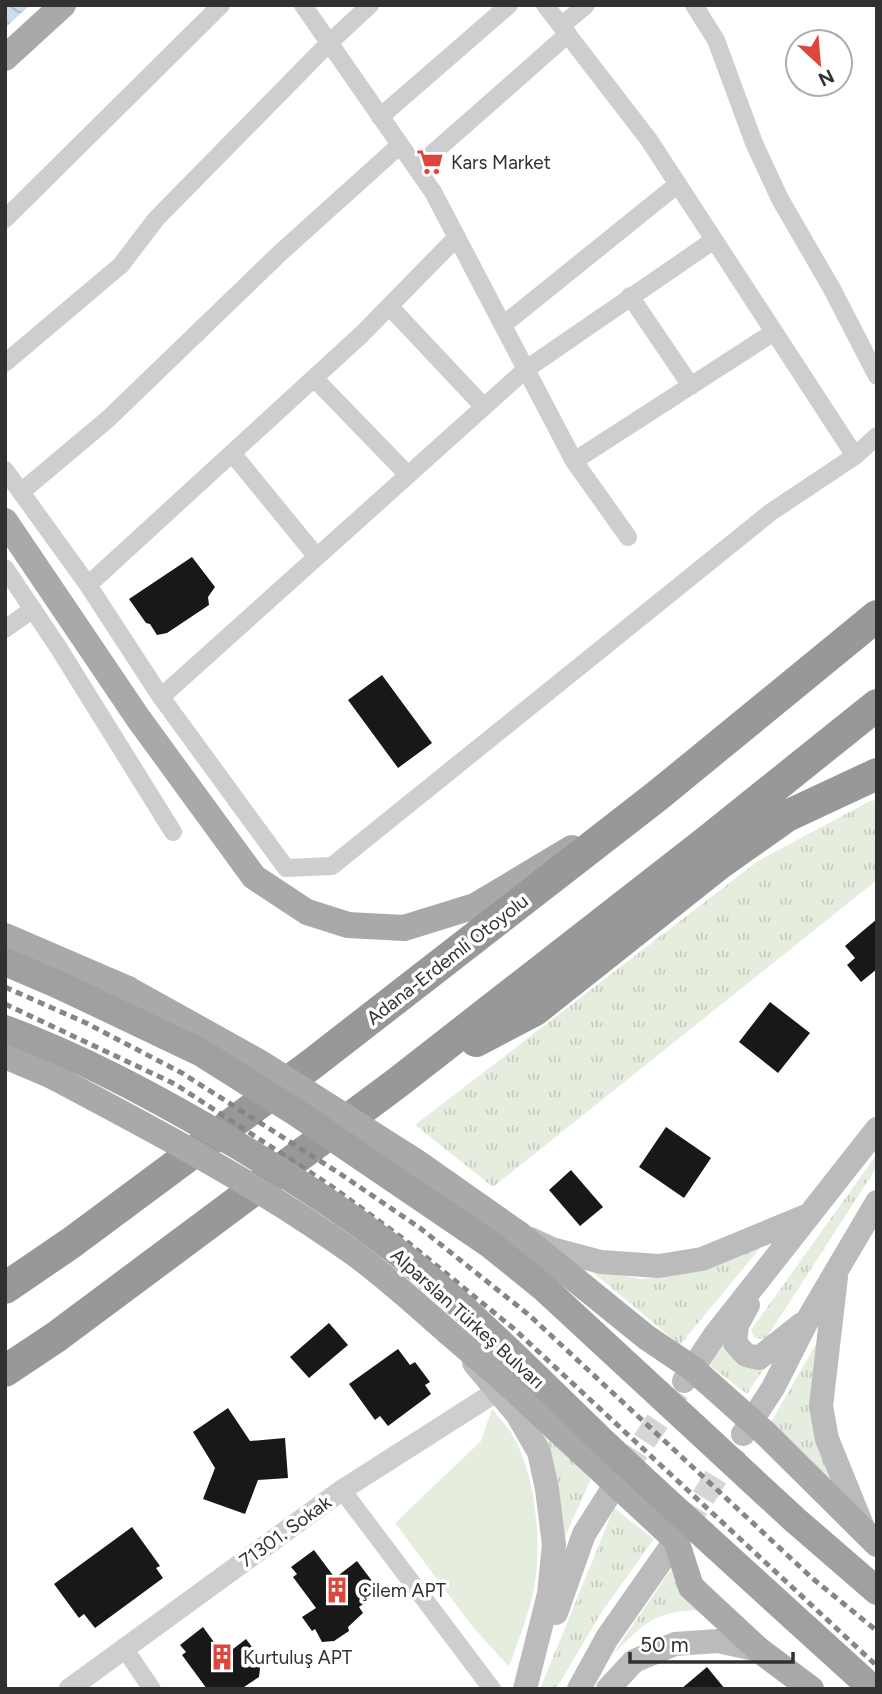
<svg xmlns="http://www.w3.org/2000/svg" width="882" height="1694" font-family="Figtree,sans-serif">
<style>
.grass{fill:url(#grass-tufts)}
.green{fill:#e5eddf}
.water{fill:url(#water-waves)}
.building{fill:#181818}
.lines{fill:none;stroke-linecap:round;stroke-linejoin:round}
.secondary-tunnel{stroke:#d6d6d6;stroke-width:24;stroke-dasharray:24 12;stroke-linecap:butt}
.minor{stroke:#cecece;stroke-width:18}
.tertiary{stroke:#cecece;stroke-width:21}
.secondary{stroke:#bbb;stroke-width:24}
.primary{stroke:#a9a9a9;stroke-width:26}
.motorway{stroke:#989898;stroke-width:32}
.rail{stroke:#868686;stroke-width:5;stroke-dasharray:7 5;stroke-linecap:butt}
.primary-bridge{stroke:#a9a9a9;stroke-width:26}
.trunk-bridge{stroke:#a0a0a0;stroke-width:28}
.labels{text-anchor:middle;stroke-width:7;stroke-linejoin:round;paint-order:stroke}
.poi-label{font-size:19px;fill:#313131;stroke:#fff;text-anchor:start}
.street-label{font-size:19px;fill:#313131;stroke:#fff}
</style>
<defs>
<pattern id="grass-tufts" width="24" height="20" patternUnits="userSpaceOnUse" patternTransform="scale(1.75)"><rect width="24" height="20" fill="#e5eddf"/><path d="M3 7l-1-3M5 7V3M7 7l1-3M15 17l-1-3M17 17v-4M19 17l1-3" fill="none" stroke="#c5ccc0"/></pattern>
<pattern id="water-waves" width="16" height="10" patternUnits="userSpaceOnUse" patternTransform="scale(1.75)"><rect width="16" height="10" fill="#cddbeb"/><path d="M0 5q4-4 8 0t8 0" fill="none" stroke="#b0bcca"/></pattern>
</defs>
<rect width="100%" height="100%" fill="#fff"/>
<!-- grass -->
<path class="grass" d="M877,800v80l-384,307 -78,-62 343,-264 112,-60z
M877,1154v13l-112,173 -11,-3 -3,-7z
M765,1242l-85,103 -91,-76 52,10 61,-8z
M729,1333l38,31 -20,30 -43,-33z
M820,1337l18,154 -67,-69z
M524,1411l67,62 -1,8 -30,67z
M614,1508l40,31 -53,74 -45,76h-16z
M687,1564l56,54c-33,-9 -72,-14 -101,9 -10,8 -19,18 -29,27l61,-89z"/>
<!-- green -->
<path class="green" d="M492,1409c6,8 14,16 20,25 22,37 29,98 24,141 -3,31 -17,62 -27,92l-37,-41 -77,-103 86,-82z"/>
<!-- water -->
<path class="water" d="M5,5h25l-25,23z"/>
<!-- building -->
<path class="building" d="M192,557l23,30 -7,10 1,8 -42,28 -10,2 -7,-11 -4,-1 -17,-24z
M382,675l50,68 -34,25 -50,-68z
M877,919v50l-16,13 -14,-17 8,-7 -10,-12z
M770,1002l40,31 -32,40 -39,-31z
M666,1127l45,31 -27,40 -45,-31z
M571,1170l32,37 -23,19 -31,-36z
M329,1323l19,22 -39,33 -19,-21z
M398,1349l12,16 5,-3 15,20 -5,3 6,9 -43,32 -8,-10 -5,4 -26,-36z
M228,1408l22,33 35,-3 3,40 -30,2 -13,34 -42,-15 12,-31 -22,-36z
M132,1527l28,39 -4,2 7,10 -68,50 -11,-14 -5,4 -25,-34z
M314,1550l21,28 22,-17 15,20 -2,18 -11,8 4,6 -15,14 1,4 -15,10 -12,1 -7,-13 -3,2 -10,-14 14,-9 -23,-31 4,-3 -6,-7z
M203,1627l21,29 22,-17 15,20 -2,18 -18,12h-34l-25,-34 4,-3 -6,-7z
M707,1667l18,22h-44z"/>
<g class="lines">
<!-- secondary-tunnel -->
<path class="secondary-tunnel" d="M624,1471l56,-83
M684,1528l59,-94"/>
<!-- minor -->
<path class="minor" d="M303,5l130,187 141,269 54,76
M545,5l104,135 206,316
M694,5l22,35 38,103 26,56 52,90 45,87
M561,26l25,-21
M380,117l129,-112
M416,168l152,-134
M5,219l216,-214
M630,296l61,90
M389,306l95,101
M503,325l175,-141
M5,363l116,-98 35,-46 172,-175 42,-39
M314,378l94,97
M232,453l85,104
M574,461l200,-129
M5,470l83,115 73,112 125,171 46,-2 439,-354 84,-56 22,-20
M21,492l87,-73 171,-165 121,-109
M5,568l53,79 115,185
M88,585l274,-251 95,-97
M5,629l28,-20
M161,697l364,-327 189,-130
M342,1490l150,199
M124,1648l28,41"/>
<!-- tertiary -->
<path class="tertiary" d="M69,1689l273,-199 166,-106"/>
<!-- secondary -->
<path class="secondary" d="M530,1239l22,10 49,13 58,4 43,-7 104,-43
M836,1277l-15,129 6,33 37,91
M748,1305l-11,20 -2,18 11,12 13,3 43,-34
M474,1363l43,51 22,38 8,37 7,56 -5,49 -24,95
M684,1381l31,-46 162,-206
M743,1434l30,-46 35,-69 69,-117
M556,1613l28,-79 40,-63
M579,1689l28,-51 77,-110
M608,1689l26,-28 41,-17 43,-3 41,9"/>
<!-- primary -->
<path class="primary" d="M5,58l58,-53
M5,521l133,197 116,159 53,35 41,13 56,3 71,-22 97,-58
M5,936l123,53
M5,1056l45,19
M519,1234l127,103 46,31 73,65 112,111
M449,1333l59,51 168,156 15,47 68,63 52,39"/>
<!-- motorway -->
<path class="motorway" d="M476,1041l59,-31 184,-146 68,-48 90,-42
M5,1288l66,-45 241,-179 345,-268 220,-180
M5,1371l51,-34 341,-254 309,-241 171,-137"/>
<!-- rail -->
<path class="rail" d="M5,987l81,36 96,50 160,102 78,53 109,87 283,263 65,53
M5,1004l170,80 156,102 74,54 108,88 364,338"/>
<!-- primary-bridge -->
<path class="primary-bridge" d="M128,989l131,73 156,99 104,73
M50,1075c104,55 209,110 305,179 33,24 63,52 94,79"/>
<!-- trunk-bridge -->
<path class="trunk-bridge" d="M5,962l52,22 143,68 97,61 194,132 52,42 252,233 82,71
M5,1029c75,28 144,65 213,105 55,32 110,66 162,105 79,59 149,132 220,200 90,85 182,167 273,250"/>
</g>
<!-- icons -->
<defs>
<g id="supermarket-bare" transform="scale(2.1)"><path d="M-6-5.5h2.5l.6 2H6L4.5 2H-2.5L-4.4-4H-6ZM-1.5 3.2a1.3 1.3 0 1 0 .1 0ZM3 3.2a1.3 1.3 0 1 0 .1 0Z" fill="#de463c" stroke="#fff" stroke-width="2.5" paint-order="stroke"/></g>
<g id="building-bare" transform="scale(2.1)"><path d="M-4-6H4V6H1V3H-1V6H-4ZM-2.5-4.3h1.7v1.8h-1.7ZM.8-4.3h1.7v1.8H.8ZM-2.5-1h1.7V.8h-1.7ZM.8-1h1.7V.8H.8Z" fill="#de463c" stroke="#fff" stroke-width="2.5" paint-order="stroke"/></g>
</defs>
<g fill-rule="evenodd">
<use href="#supermarket-bare" x="430" y="162"/>
<use href="#building-bare" x="337" y="1590"/>
<use href="#building-bare" x="222" y="1657"/>
</g>
<g class="labels">
<!-- poi labels -->
<g class="poi-label">
<text x="451" y="169">Kars Market</text>
<text x="358" y="1597">Çilem APT</text>
<text x="243" y="1664">Kurtuluş APT</text>
</g>
<!-- street labels -->
<g class="street-label">
<text transform="translate(447 959) rotate(-38)" y="7">Adana-Erdemli Otoyolu</text>
<text transform="translate(468 1318) rotate(42)" y="7">Alparslan Türkeş Bulvarı</text>
<text transform="translate(285 1531) rotate(-36)" y="7">71301. Sokak</text>
</g>
</g>
<!-- border -->
<rect width="882" height="1694" fill="none" stroke="#313131" stroke-width="14"/>
<!-- north arrow -->
<g transform="translate(819 63) rotate(154)"><circle r="33" fill="#ffffff" stroke="#adadad" stroke-width="2"/>
<path d="M0-5L12 26L0 18L-12 26Z" fill="#de463c"/>
<text y="-10" font-size="19" font-weight="bold" text-anchor="middle" fill="#313131">N</text>
</g>
<!-- scale -->
<path d="M630 1652v10h163v-10" fill="none" stroke="#313131" stroke-width="3.5"/>
<text x="640" y="1652" font-size="21" fill="#313131" stroke="#ffffff" stroke-width="5" paint-order="stroke">50 m</text>
</svg>
